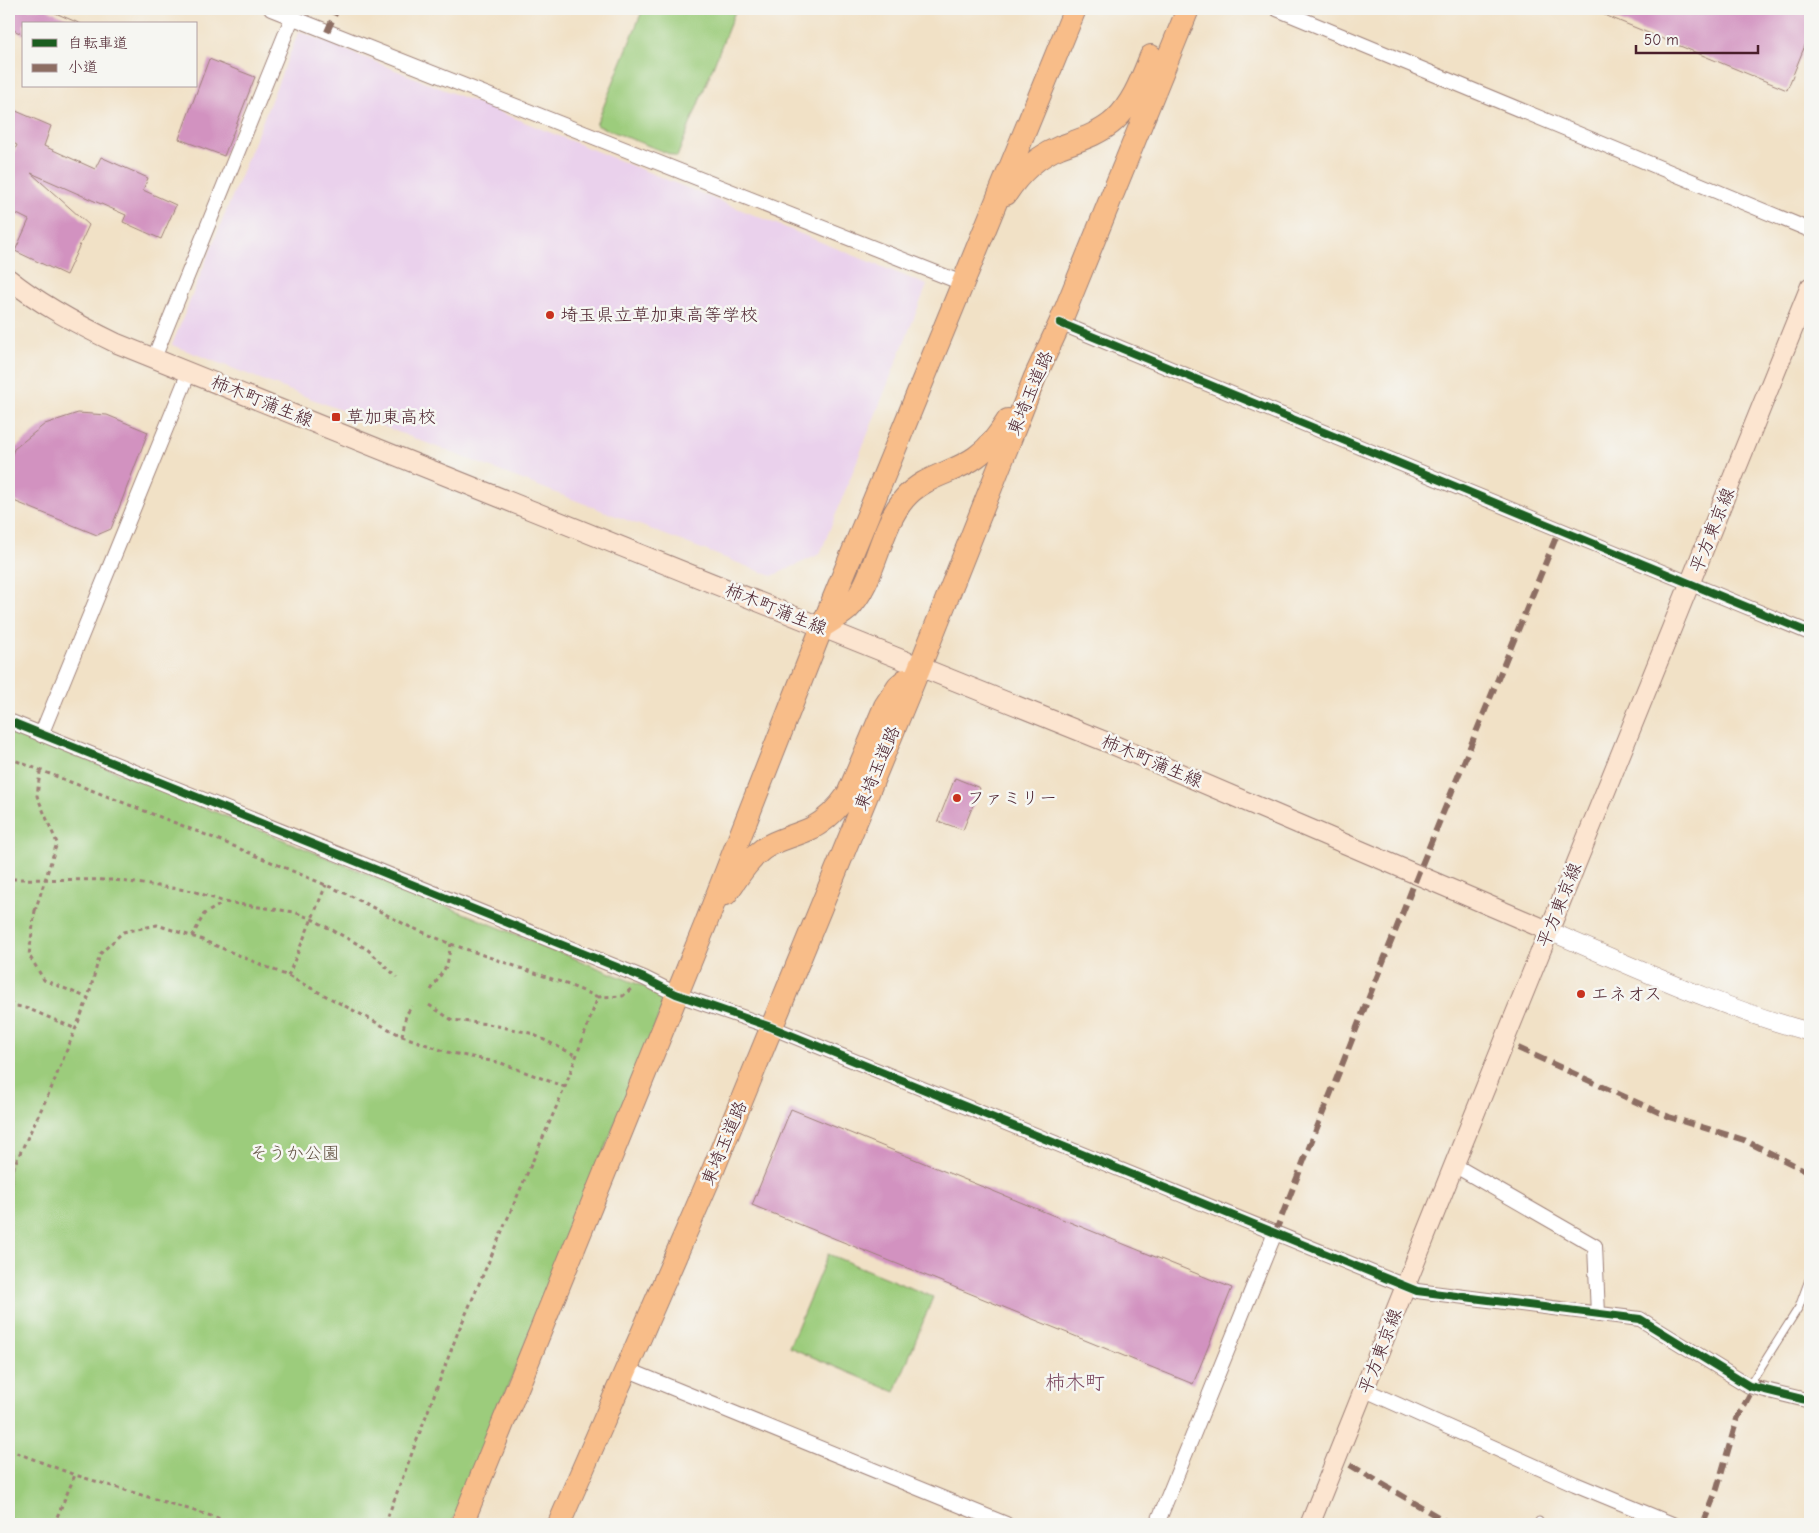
<svg xmlns="http://www.w3.org/2000/svg" width="1819" height="1533" font-family="'Comic Neue','Klee One',sans-serif">
<style>
.built{fill:#ead1ec}
.green{fill:#9ccc7b;stroke:#737653}
.building{fill:#d292c0}
.lines{fill:none;stroke-linecap:round;stroke-linejoin:round}
.service-casing{stroke:#9e8078;stroke-width:9}
.minor-casing{stroke:#9e8078;stroke-width:16}
.tertiary-casing{stroke:#9e8078;stroke-width:19}
.secondary-casing{stroke:#9e8078;stroke-width:21}
.trunk-casing{stroke:#9e8078;stroke-width:24}
.path{stroke:#9e8078;stroke-width:3;stroke-dasharray:4 4;stroke-linecap:butt}
.service{stroke:#fff;stroke-width:7}
.minor{stroke:#fff;stroke-width:14}
.tertiary{stroke:#fff;stroke-width:18}
.secondary{stroke:#fce5d0;stroke-width:19}
.trunk{stroke:#f8bd89;stroke-width:22}
.quiet{stroke:#8d6e63;stroke-width:6;stroke-dasharray:12 6;stroke-linecap:butt}
.cycleway-casing{stroke:#f6f6f2;stroke-width:11}
.cycleway{stroke:#1b5e20;stroke-width:8}
.poi-dot{fill:#c8321e;stroke:#f6f6f2;stroke-width:2}
.labels{text-anchor:middle;stroke-width:5;stroke-linejoin:round;paint-order:stroke}
.poi-label{font-size:18px;fill:#4a1f2b;stroke:#f6f6f2;text-anchor:start}
.street-label{font-size:18px;fill:#4a1f2b;stroke:#f6f6f2}
.park-label{font-size:18px;fill:#635343;stroke:#f6f6f2}
.quarter-label{font-size:20px;fill:#7a475f;stroke:#f6f6f2}
</style>
<rect width="100%" height="100%" fill="#f6f6f2"/>
<filter id="ink" filterUnits="userSpaceOnUse"><feTurbulence type="fractalNoise" baseFrequency=".02" numOctaves="2"/><feDisplacementMap in="SourceGraphic" scale="10" xChannelSelector="R" yChannelSelector="G"/><feConvolveMatrix kernelMatrix="1 2 1 2 8 2 1 2 1" color-interpolation-filters="sRGB"/></filter>
<filter id="wash" filterUnits="userSpaceOnUse"><feTurbulence type="fractalNoise" baseFrequency=".0096" numOctaves="4" result="noise"/><feDisplacementMap in="SourceGraphic" scale="20" xChannelSelector="R" yChannelSelector="G"/><feGaussianBlur stdDeviation="1.12" result="paint"/><feColorMatrix in="noise" values="0 0 0 0 0 0 0 0 0 0 0 0 0 0 0 0 0 1.4 0 .05"/><feComposite in="paint" operator="in"/></filter>
<g filter="url(#wash)">
<rect width="100%" height="100%" fill="#f1e1c6"/>
<!-- built -->
<path class="built" d="M299,31l628,254 -107,269 -48,22 -600,-231z"/>
<!-- green -->
<path class="green" d="M643,9h93l-59,148 -81,-32z
M9,728l658,268 -215,528h-443z
M828,1254l105,43 -38,95 -106,-45z"/>
<g id="blocks">
<!-- building -->
<path class="building" d="M9,9h37l35,15h-57v11l-15,-7z
M1590,9h220v24l-23,57z
M209,59l46,18 -31,79 -45,-17z
M9,108l42,18 -7,20 51,23 6,-12 47,21 -5,12 33,15 -15,34 -38,-17 3,-7 -95,-42 58,52 -23,50 -51,-24 14,-31 -20,-10v-47l8,-18 -8,-4z
M78,413l29,2 41,17 -37,97 -14,6 -88,-36v-36l5,-14 31,-25z
M955,778l25,10 -17,42 -25,-9z
M791,1109l441,179 -39,96 -441,-179z"/>
</g>
</g>
<g filter="url(#ink)">
<use href="#blocks" fill-opacity="0" stroke="#9e8078" stroke-width="1"/>
<g class="lines">
<!-- service casing -->
<g class="service-casing">
<path id="service" d="M1749,1386l50,-79 11,-30
M1538,1524l1,-3"/>
</g>
<!-- minor casing -->
<g class="minor-casing">
<path id="minor" d="M271,9l691,274
M1277,9l533,221
M1060,323l750,310
M154,358l138,-340
M9,721l635,257 32,16 95,33 646,264 223,28 109,67 61,15
M41,735l148,-363
M1454,1165l141,81 3,68
M626,1369l380,155
M1365,1390l210,94 97,40
M1157,1524l118,-291"/>
</g>
<!-- tertiary casing -->
<g class="tertiary-casing">
<path id="tertiary" d="M1549,931c85,36 171,77 261,101"/>
</g>
<!-- secondary casing -->
<g class="secondary-casing">
<path id="secondary" d="M9,279c32,26 70,46 107,64l993,400 440,188
M1310,1524l144,-359 356,-878"/>
</g>
<!-- trunk casing -->
<g class="trunk-casing">
<path id="trunk" d="M1006,194c13,-20 32,-38 54,-47 19,-7 40,-13 55,-27 18,-17 27,-42 36,-64
M822,627c8,-5 18,-11 25,-17 29,-28 31,-80 57,-111 20,-24 49,-25 72,-42 14,-10 23,-23 32,-37
M726,894c11,-15 21,-33 37,-45 14,-10 33,-13 49,-21 15,-8 27,-21 36,-34l37,-88 13,-20 7,-6
M462,1524l244,-601 116,-296 253,-618
M559,1524l154,-354 207,-504 115,-289 25,-54 128,-314"/>
</g>
<!-- path -->
<path class="path" d="M9,749l4,-11
M9,758l210,82 128,54 61,32 43,18 110,38 37,15
M12,879l102,1 79,11 31,11 70,10 18,7 55,30 30,28
M35,910l-6,45 15,25 44,18
M35,911l22,-68 -20,-47 3,-24
M192,937l12,-23 19,-11
M288,976l38,-91
M431,990l16,-25 4,-21
M9,1004l20,5 47,20
M429,1005l23,15 36,4 42,9 47,23
M402,1036l4,-21 6,-9
M9,1176l42,-87 37,-91 12,-44 23,-22 34,-7 43,14 88,37 114,60 45,16 54,11 64,24
M9,1450l66,25
M54,1524l21,-49 163,49
M385,1524l73,-192 107,-245 33,-90 25,-1 9,-8"/>
<!-- service -->
<use href="#service" class="service"/>
<!-- minor -->
<use href="#minor" class="minor"/>
<!-- tertiary -->
<use href="#tertiary" class="tertiary"/>
<!-- secondary -->
<use href="#secondary" class="secondary"/>
<!-- trunk -->
<use href="#trunk" class="trunk"/>
<!-- quiet -->
<path class="quiet" d="M327,32l10,-23
M1518,1048l151,69 75,23 66,33
M1275,1233l143,-359 141,-344
M1350,1465l100,59
M1703,1524l14,-35 20,-70 13,-25 14,-14"/>
<!-- cycleway casing -->
<g class="cycleway-casing">
<path id="cycleway" d="M1060,323l750,310
M9,721l635,257 32,16 95,33 646,264 223,28 109,67 61,15"/>
</g>
<!-- cycleway -->
<use href="#cycleway" class="cycleway"/>
</g>
</g>
<!-- markers -->
<g class="poi-dot">
<circle cx="550" cy="315" r="5"/>
<rect x="331" y="412" width="10" height="10" rx="2.5"/>
<circle cx="957" cy="798" r="5"/>
<circle cx="1581" cy="994" r="5"/>
</g>
<g class="labels">
<!-- poi labels -->
<g class="poi-label">
<text x="560" y="321">埼玉県立草加東高等学校</text>
<text x="346" y="423">草加東高校</text>
<text x="967" y="804">ファミリー</text>
<text x="1591" y="1000">エネオス</text>
</g>
<!-- street labels -->
<g class="street-label">
<text transform="translate(1030 393) rotate(-67)" y="6">東埼玉道路</text>
<text transform="translate(262 401) rotate(22)" y="6">柿木町蒲生線</text>
<text transform="translate(1712 530) rotate(-68)" y="6">平方東京線</text>
<text transform="translate(776 609) rotate(22)" y="6">柿木町蒲生線</text>
<text transform="translate(1152 761) rotate(23)" y="6">柿木町蒲生線</text>
<text transform="translate(877 768) rotate(-67)" y="6">東埼玉道路</text>
<text transform="translate(1559 905) rotate(-68)" y="6">平方東京線</text>
<text transform="translate(724 1143) rotate(-67)" y="6">東埼玉道路</text>
<text transform="translate(1380 1351) rotate(-69)" y="6">平方東京線</text>
</g>
<!-- park labels -->
<g class="park-label">
<text x="295" y="1159">そうか公園</text>
</g>
<!-- quarter labels -->
<g class="quarter-label">
<text x="1075" y="1389">柿木町</text>
</g>
</g>
<!-- margin -->
<rect width="1819" height="1533" fill="none" stroke="#f6f6f2" stroke-width="30"/>
<!-- legend -->
<rect x="22" y="22" width="175" height="65" fill="#f6f6f2" stroke="#b1a0a2"/>
<rect x="32" y="39" width="25" height="8" fill="#1b5e20" stroke="#b1a0a2"/>
<text x="68" y="48" font-size="15" fill="#4a1f2b">自転車道</text>
<rect x="32" y="64" width="25" height="8" fill="#8d6e63" stroke="#b1a0a2"/>
<text x="68" y="72" font-size="15" fill="#4a1f2b">小道</text>
<!-- scale -->
<path d="M1636 45v8h122v-8" fill="none" stroke="#4a1f2b" stroke-width="2.5"/>
<text x="1644" y="45" font-size="15" fill="#4a1f2b" stroke="#f6f6f2" stroke-width="4" paint-order="stroke">50 m</text>
</svg>
